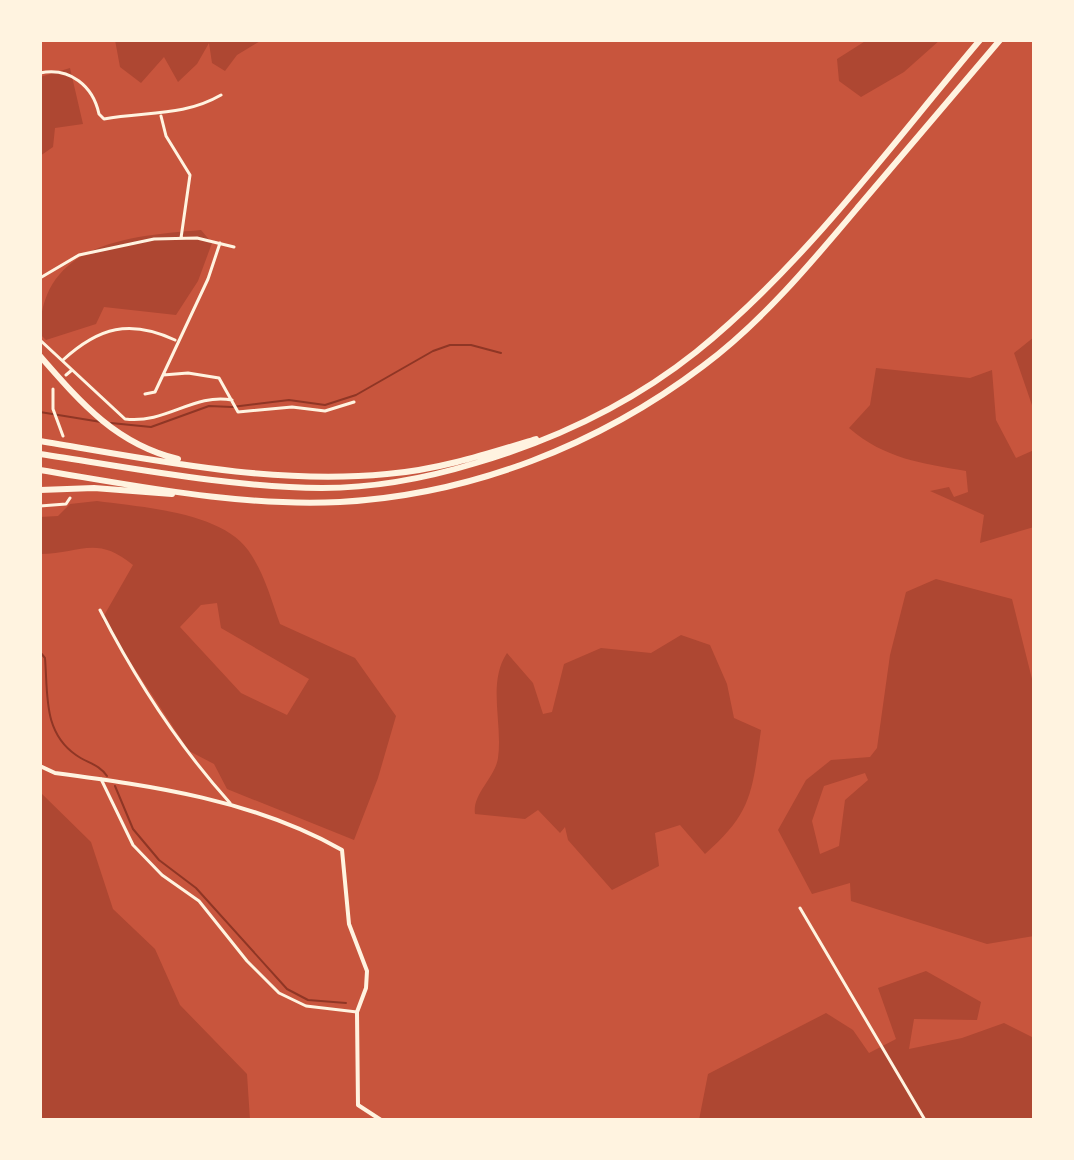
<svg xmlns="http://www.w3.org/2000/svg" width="1074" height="1160" font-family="'Exo 2',sans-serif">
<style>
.green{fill:#ae4732;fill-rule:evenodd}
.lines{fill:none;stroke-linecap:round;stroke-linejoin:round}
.stream{stroke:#8f3625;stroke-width:2}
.minor{stroke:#fff3e0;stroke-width:3}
.tertiary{stroke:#fff3e0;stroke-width:4}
.motorway{stroke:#fff3e0;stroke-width:6}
</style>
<rect width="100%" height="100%" fill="#c8553d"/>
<!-- green -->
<path class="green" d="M115,40h147l-25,15 -12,16 -13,-8 -3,-20 -12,21 -19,18 -14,-25 -23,26 -21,-16z
M867,40h73l-36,32 -43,25 -22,-16 -2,-22z
M70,68l13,56 -28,4 -2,19 -13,9v-79z
M201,230l11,13 -14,38 -22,34 -72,-8 -8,17 -50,16 -6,-6c0,-92 91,-98 161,-104z
M1034,337v74l-20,-58z
M876,368l94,10 22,-8 4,50 20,38 18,-8v77l-54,16 4,-28 -54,-24 19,-4 5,10 14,-5 -2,-21c-45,-8 -81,-12 -117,-43l21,-23z
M97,501c44,6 124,11 151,49 16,22 23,49 32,74l75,34 41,58 -18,62 -24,62 -127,-51 -13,-25 -25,-13 -87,-132 31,-54c-37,-31 -54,-11 -93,-11v-37l18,-1 12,-12zM217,603l4,25 88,51 -22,36 -46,-22 -61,-66 21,-22z
M936,579l76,20 22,88v249l-47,8 -136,-43 -1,-18 -38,11 -34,-64 28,-50 25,-20 39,-3 7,-9 13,-93 16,-63zM865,773l3,7 -23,20 -6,46 -19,8 -8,-33 12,-35z
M681,635l29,10 17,39 7,34 27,12c-9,61 -8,82 -56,124l-25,-29 -25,8 4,33 -47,24 -44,-50 -3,-13 -5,6 -22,-23 -13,9 -50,-5c-3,-20 20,-36 23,-56 5,-35 -11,-75 9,-105l26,30 10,31 9,-2 12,-48 37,-16 50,5z
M40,792l51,50 22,67 42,40 25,56 67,69 3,46h-210z
M926,971l55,31 -4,18 -63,-1 -5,30 53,-11 42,-15 30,15v82h-335l9,-46 118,-61 27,17 16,23 27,-14 -18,-51z"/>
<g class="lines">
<!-- stream -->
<path class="stream" d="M40,412l61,10
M111,423l40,4 58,-21 23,1 57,-7 36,5 31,-10 77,-44 17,-6h21l30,8
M40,652l5,6c3,37 -2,74 31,97 11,8 23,9 31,21
M115,786l18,43 26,31 37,28 91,101 21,11 38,3"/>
<!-- minor -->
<path class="minor" d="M40,73c30,-6 53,13 59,41l5,5c41,-8 79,-2 117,-24
M161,116l5,20 24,39 -9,63
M40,278l39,-23 75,-16 43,-1 37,9
M40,340l85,79c42,5 68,-26 107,-19
M63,360c36,-33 67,-41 112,-20
M66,375l6,-5
M163,375l25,-2 31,5 19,34 54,-5 33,4 29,-9
M53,389v20l10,27
M145,394l10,-2 53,-113 12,-36
M40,506l26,-2 4,-6
M100,610c36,70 77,134 130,193
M101,779l32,66 29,30 37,26 48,60 32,32 27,13 51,6
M800,908l125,212"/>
<!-- tertiary -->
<path class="tertiary" d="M40,766l15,7c98,13 199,27 287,77l7,74 18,47 -1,17 -9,24 1,93 23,15"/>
<!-- motorway -->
<path class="motorway" d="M40,356c41,47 76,88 138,103
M40,441c114,19 231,44 347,33 51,-4 100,-20 149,-35
M40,454c93,14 187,33 282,34 51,0 105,-10 154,-25 78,-23 156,-60 220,-111 109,-88 194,-206 284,-312
M40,470c98,16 200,37 300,32 131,-7 259,-57 363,-136 59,-44 109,-104 156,-160 47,-55 94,-111 141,-166
M40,490l54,-2 78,6"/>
</g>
<!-- border -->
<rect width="1074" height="1160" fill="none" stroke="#fff3e0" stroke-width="84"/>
</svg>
